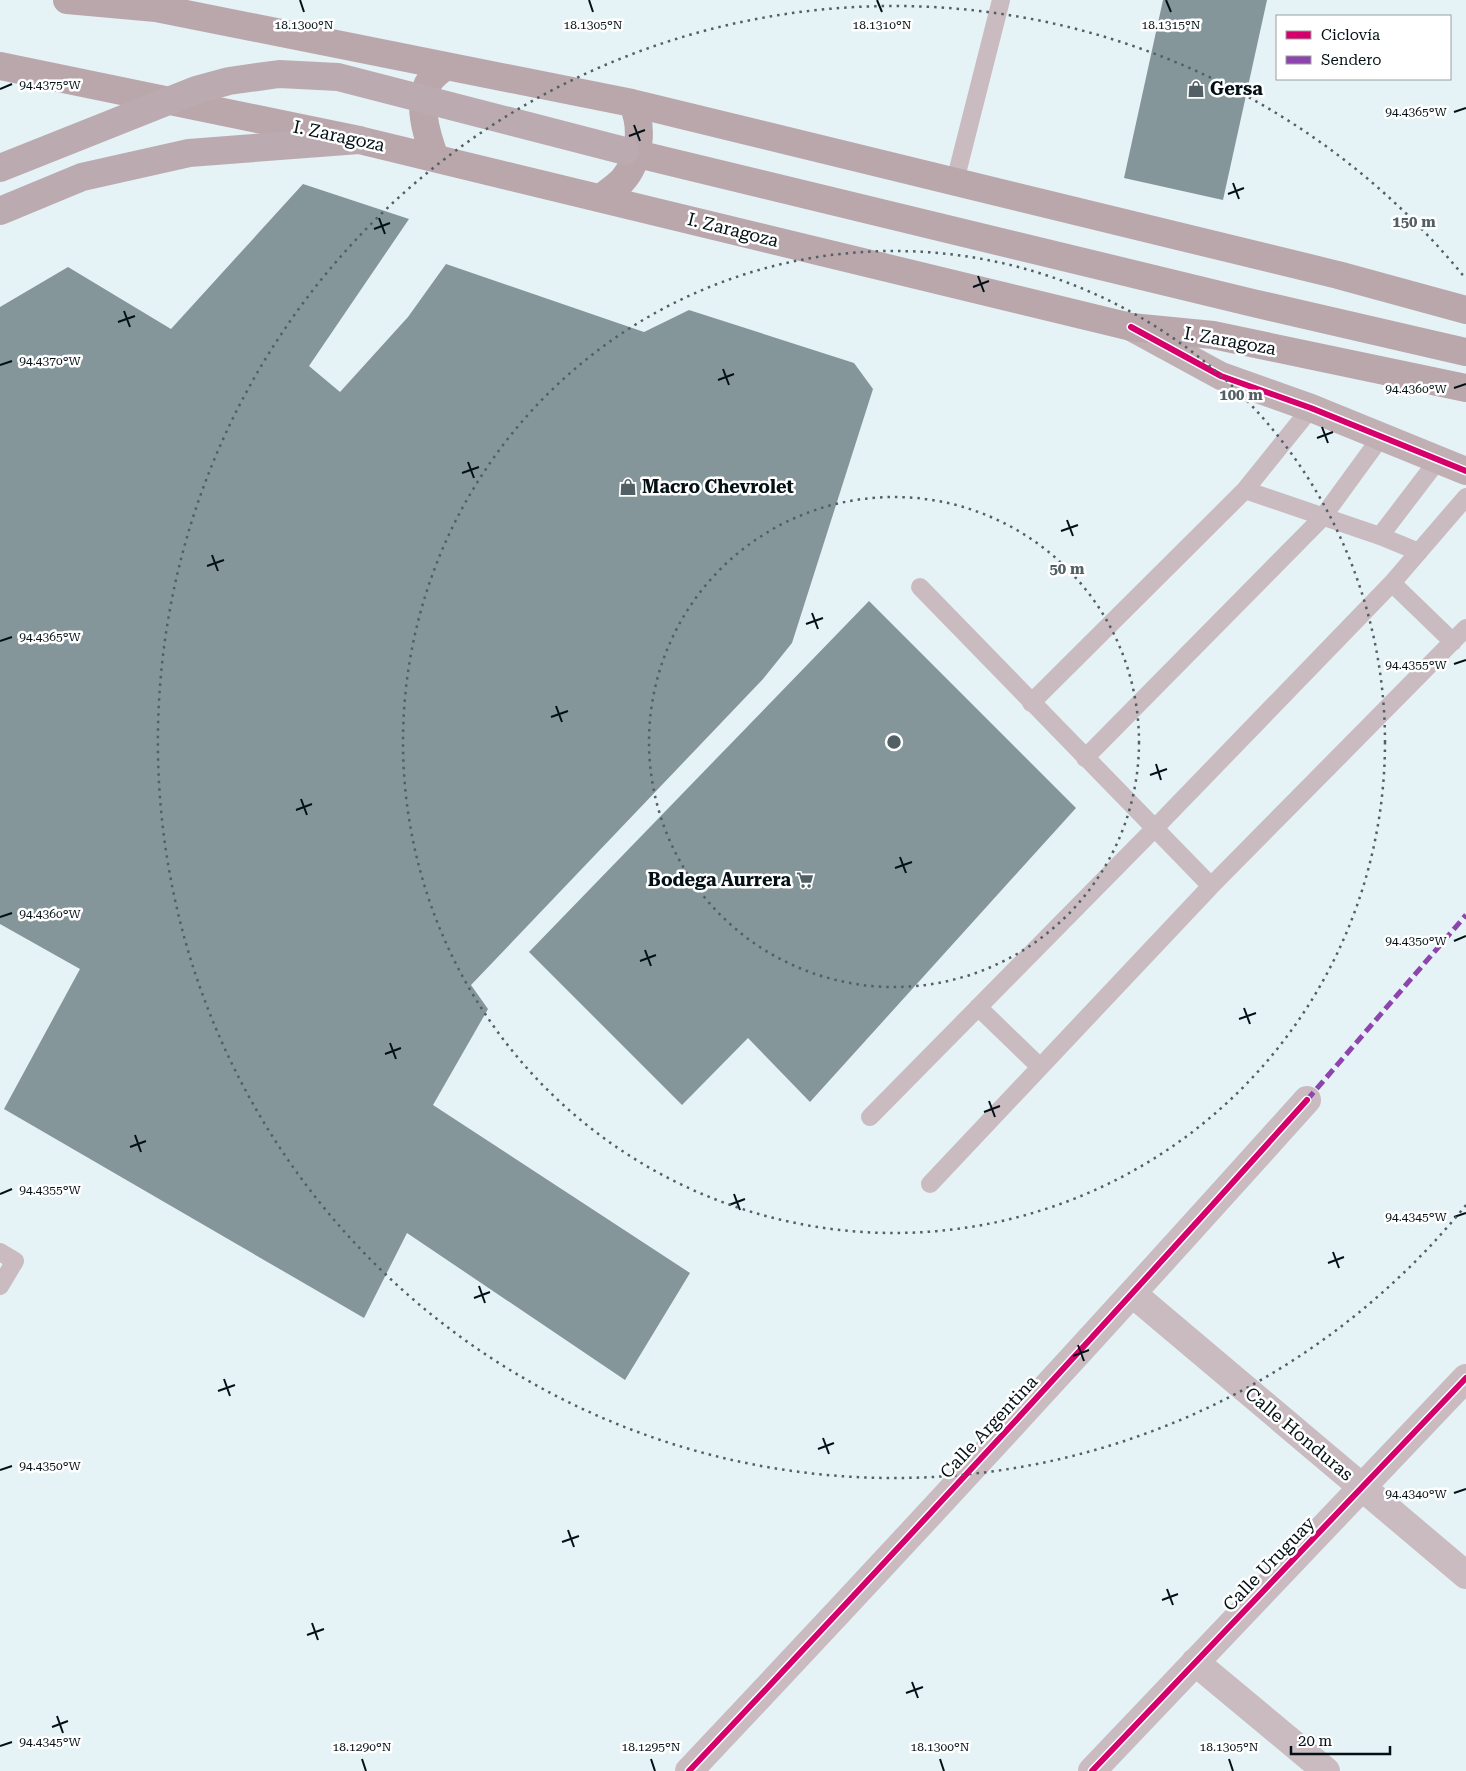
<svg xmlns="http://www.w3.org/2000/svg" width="1466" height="1771" font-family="'Roboto Serif',serif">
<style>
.building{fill:#85969b}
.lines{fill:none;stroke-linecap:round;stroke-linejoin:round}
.lane{stroke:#c9bbbf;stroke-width:18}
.street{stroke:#c9bbbf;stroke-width:28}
.secondary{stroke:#c0b0b4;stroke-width:28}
.primary{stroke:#baa7ac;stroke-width:28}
.highway{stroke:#bbabb1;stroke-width:28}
.quiet{stroke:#8e44ad;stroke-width:5;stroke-dasharray:10 5;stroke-linecap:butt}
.cycleway-casing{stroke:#fff;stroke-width:9}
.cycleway{stroke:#d6006c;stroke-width:6}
.ticks{fill:none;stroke:#031015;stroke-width:2}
.ring{fill:none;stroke:#525f64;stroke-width:2.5;stroke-dasharray:2.5 5}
.labels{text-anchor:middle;stroke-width:5;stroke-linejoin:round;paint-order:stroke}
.poi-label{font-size:18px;font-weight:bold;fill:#031015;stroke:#fff;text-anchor:start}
.street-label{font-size:18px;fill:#031015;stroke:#fff}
.ticks-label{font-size:12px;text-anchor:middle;fill:#031015;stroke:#fff;stroke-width:5;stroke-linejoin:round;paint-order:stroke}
.centre{fill:#525f64;stroke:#fff;stroke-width:2.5}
.ring-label{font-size:15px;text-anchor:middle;font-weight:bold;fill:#525f64;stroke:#fff;stroke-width:5;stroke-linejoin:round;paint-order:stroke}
</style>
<rect width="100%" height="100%" fill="#e5f2f6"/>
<!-- building -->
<path class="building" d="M1163,0h104l-44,200 -99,-22z
M303,184l106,35 -100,147 31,26 68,-75 38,-53 198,68 45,-22 165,53 19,26 -81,254 -29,36 -292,306 17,24 -55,96 257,168 -65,107 -218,-147 -43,85 -360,-209 76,-140 -80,-45v-617l68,-40 103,62z
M869,601l207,207 -266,294 -62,-64 -66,67 -153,-153z"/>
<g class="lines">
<!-- lane -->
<path class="lane" d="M955,181l46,-181
M1245,490l66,-82
M1380,536l58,-76
M1392,583l61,59
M920,587l291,299
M1031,703l214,-213 135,46 39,16
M1085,758l237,-240 59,-81
M978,1007l61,59
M870,1117l284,-288 238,-246 74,-86
M930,1184l281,-298 255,-258
M0,1252l15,9 -15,25"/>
<!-- street -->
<path class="street" d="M1133,1294l333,281
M1195,1662l131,109
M689,1771c209,-221 415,-445 618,-671
M1092,1771l374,-393"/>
<!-- secondary -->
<path class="secondary" d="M1131,327l90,49 90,32 155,63"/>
<!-- primary -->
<path class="primary" d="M67,0l89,8 476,95 706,172 128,35
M0,66l359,74 772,187 82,8 253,53
M625,151l628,152 213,49
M435,158c-8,-22 -20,-58 -4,-79 4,-5 10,-9 14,-13
M601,198c6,-5 15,-11 21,-17 18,-20 22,-54 10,-78"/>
<!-- highway -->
<path class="highway" d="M0,168l196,-78 33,-9 50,-7 59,3 287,74
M0,211l82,-34 107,-24 170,-13"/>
<!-- quiet -->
<path class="quiet" d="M1307,1100l159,-185"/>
<!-- cycleway casing -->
<g class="cycleway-casing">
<path id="cycleway" d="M1131,327l90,49 90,32 155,63
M689,1771c209,-221 415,-445 618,-671
M1092,1771l374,-393"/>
</g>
<!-- cycleway -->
<use href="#cycleway" class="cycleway"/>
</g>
<!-- ticks -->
<path class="ticks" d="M300,0l4,12M589,0l4,12M877,0l5,12M1166,0l5,12M0,89l12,-5M1454,112l12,-4M634,125l6,16M629,136l16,-6M1233,183l6,16M1228,194l16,-6M379,218l6,16M374,229l16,-6M978,276l6,16M973,287l16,-6M124,311l6,16M118,322l17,-6M0,365l12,-4M723,369l6,16M718,380l16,-6M1454,388l12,-4M1322,427l6,16M1317,438l16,-6M468,462l6,16M462,473l17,-6M1067,520l6,16M1061,531l17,-6M212,555l6,16M207,566l17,-6M812,613l6,16M806,624l17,-6M0,641l12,-4M1454,664l12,-4M556,706l6,16M551,717l17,-6M1156,764l5,16M1150,775l17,-6M301,799l6,16M296,810l16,-6M900,857l6,16M895,868l17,-6M0,917l12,-4M1454,941l12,-5M645,950l6,16M640,961l16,-6M1244,1008l6,16M1239,1019l17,-6M390,1043l6,16M385,1054l16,-6M989,1101l6,16M984,1112l16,-6M135,1135l6,17M130,1147l16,-6M0,1194l12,-5M734,1194l6,16M729,1205l16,-6M1454,1217l12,-4M1333,1252l6,16M1328,1263l16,-6M479,1286l6,17M474,1298l16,-6M1078,1345l6,16M1073,1356l16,-6M224,1379l6,17M218,1391l17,-6M823,1438l6,16M818,1449l16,-6M0,1470l12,-4M1454,1493l12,-4M568,1530l6,17M562,1542l17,-6M1167,1589l6,16M1162,1600l16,-6M312,1623l6,17M307,1635l17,-6M912,1682l6,16M906,1693l17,-6M57,1716l6,17M52,1727l16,-6M0,1746l12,-4M362,1759l4,12M651,1759l4,12M940,1759l4,12M1229,1759l4,12"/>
<!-- distance rings -->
<g class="ring">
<circle cx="894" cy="742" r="245"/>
<circle cx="894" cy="742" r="491"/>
<path d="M1466 1205A736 736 0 1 1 1466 279"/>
</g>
<!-- icons -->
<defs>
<g id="shop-bare" transform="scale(1.35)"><path d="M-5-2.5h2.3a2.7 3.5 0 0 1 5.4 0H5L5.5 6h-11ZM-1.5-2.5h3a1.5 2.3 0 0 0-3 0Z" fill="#525f64" stroke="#fff" stroke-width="2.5" paint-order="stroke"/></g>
<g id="supermarket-bare" transform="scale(1.35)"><path d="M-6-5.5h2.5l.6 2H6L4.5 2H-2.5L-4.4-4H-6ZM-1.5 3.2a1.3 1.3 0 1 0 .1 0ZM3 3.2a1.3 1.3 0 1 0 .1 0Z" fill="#525f64" stroke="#fff" stroke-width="2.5" paint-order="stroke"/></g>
</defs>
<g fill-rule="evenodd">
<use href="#shop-bare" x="1196" y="89"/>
<use href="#shop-bare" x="628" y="487"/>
<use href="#supermarket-bare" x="805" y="880"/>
</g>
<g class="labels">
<!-- poi labels -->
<g class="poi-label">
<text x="1210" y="95">Gersa</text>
<text x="642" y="493">Macro Chevrolet</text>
<text x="791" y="886" text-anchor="end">Bodega Aurrera</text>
</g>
<!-- street labels -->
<g class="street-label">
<text transform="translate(339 136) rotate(12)" y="6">I. Zaragoza</text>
<text transform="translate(733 230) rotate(14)" y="6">I. Zaragoza</text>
<text transform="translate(1230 341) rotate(10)" y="6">I. Zaragoza</text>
<text transform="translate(989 1427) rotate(-47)" y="6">Calle Argentina</text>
<text transform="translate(1299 1434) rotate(40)" y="6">Calle Honduras</text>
<text transform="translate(1269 1564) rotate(-46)" y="6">Calle Uruguay</text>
</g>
</g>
<g class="ticks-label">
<text x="304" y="29">18.1300°N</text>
<text x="593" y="29">18.1305°N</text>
<text x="882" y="29">18.1310°N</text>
<text x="1171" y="29">18.1315°N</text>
<text x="50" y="89">94.4375°W</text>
<text x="1416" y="116">94.4365°W</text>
<text x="50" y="365">94.4370°W</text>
<text x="1416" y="393">94.4360°W</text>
<text x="50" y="641">94.4365°W</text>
<text x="1416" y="669">94.4355°W</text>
<text x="50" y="918">94.4360°W</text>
<text x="1416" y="945">94.4350°W</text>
<text x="50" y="1194">94.4355°W</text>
<text x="1416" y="1221">94.4345°W</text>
<text x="50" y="1470">94.4350°W</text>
<text x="1416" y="1498">94.4340°W</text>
<text x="50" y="1746">94.4345°W</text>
<text x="362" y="1751">18.1290°N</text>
<text x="651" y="1751">18.1295°N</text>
<text x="940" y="1751">18.1300°N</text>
<text x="1229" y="1751">18.1305°N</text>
</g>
<circle cx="894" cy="742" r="8" class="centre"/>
<g class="ring-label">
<text x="1414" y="227">150 m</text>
<text x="1241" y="400">100 m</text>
<text x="1067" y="574">50 m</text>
</g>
<!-- legend -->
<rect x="1276" y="15" width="175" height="65" fill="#ffffff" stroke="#9a9fa1"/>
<rect x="1286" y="31" width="25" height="8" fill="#d6006c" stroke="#9a9fa1"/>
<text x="1321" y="40" font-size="15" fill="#031015">Ciclovía</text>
<rect x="1286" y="56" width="25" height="8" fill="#8e44ad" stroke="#9a9fa1"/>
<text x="1321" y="65" font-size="15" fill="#031015">Sendero</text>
<!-- scale -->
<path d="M1291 1746v8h99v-8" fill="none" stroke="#031015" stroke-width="2.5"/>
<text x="1298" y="1746" font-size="15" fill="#031015" stroke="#ffffff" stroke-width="4" paint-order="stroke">20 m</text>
</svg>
